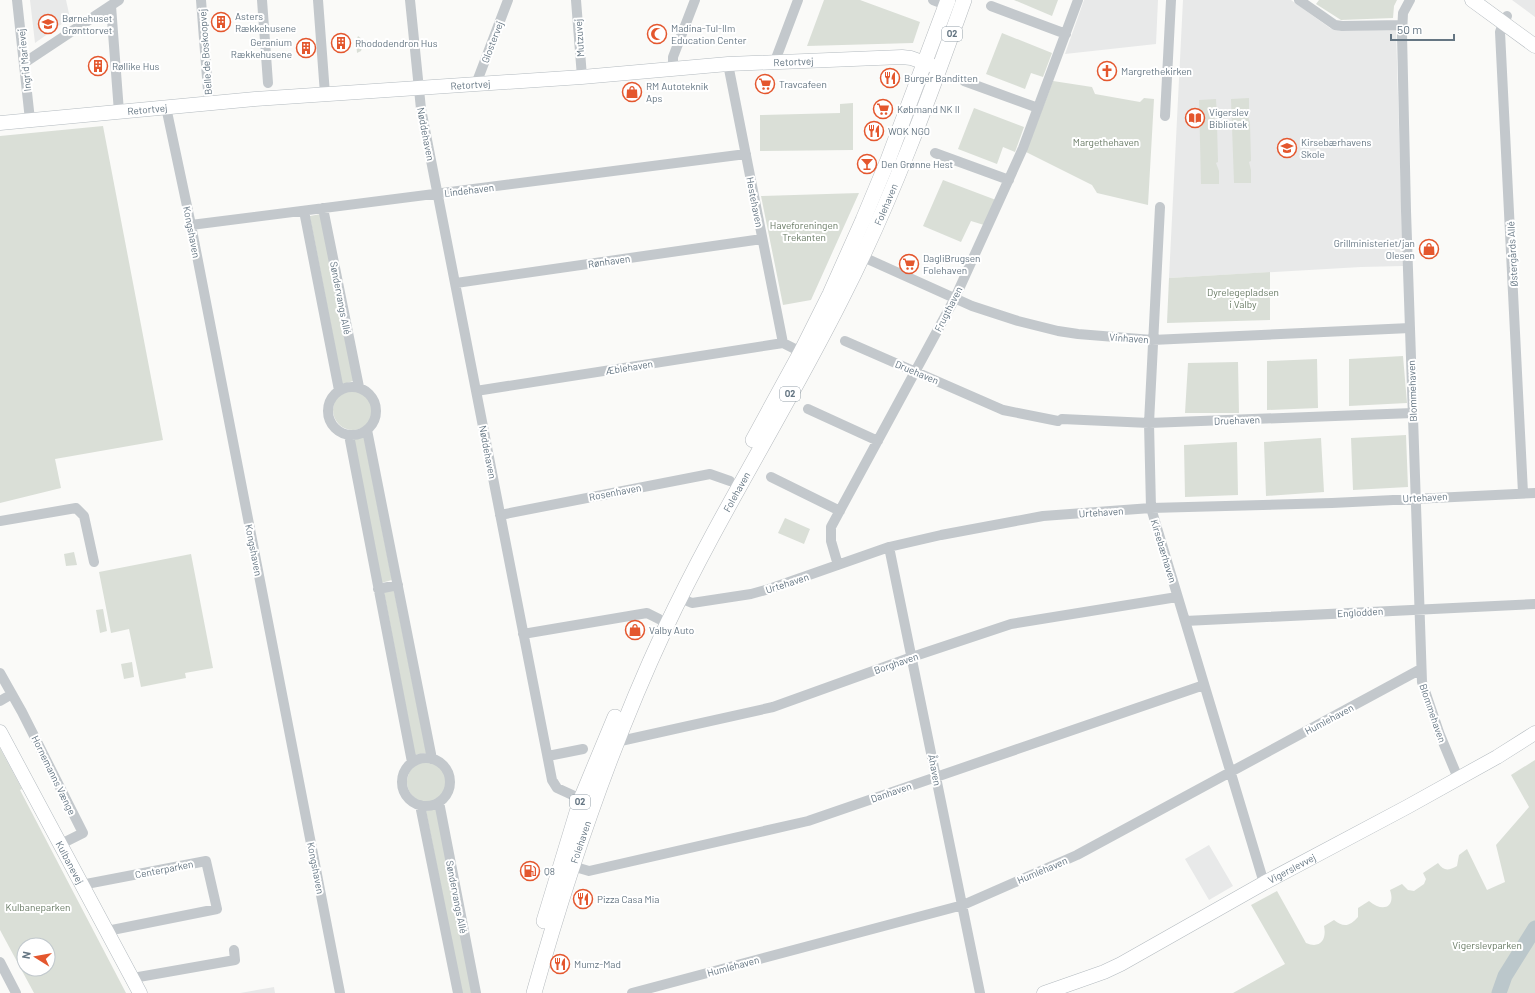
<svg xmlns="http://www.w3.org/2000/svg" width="1535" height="993" font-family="Barlow,sans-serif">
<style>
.built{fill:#e8e9e9}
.green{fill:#dadfd7;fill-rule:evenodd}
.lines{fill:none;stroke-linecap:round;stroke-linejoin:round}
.river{stroke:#bbc7cb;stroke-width:15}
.secondary-casing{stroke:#b3babf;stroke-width:15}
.primary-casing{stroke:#b5babe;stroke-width:16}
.street{stroke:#c3c8cc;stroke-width:10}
.secondary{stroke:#fff;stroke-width:14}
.primary{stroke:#fff;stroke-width:15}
.labels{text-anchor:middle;stroke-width:4;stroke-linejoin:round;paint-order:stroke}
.shield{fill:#fff;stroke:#939fa8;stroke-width:1}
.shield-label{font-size:9px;font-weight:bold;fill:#657683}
.poi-label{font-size:10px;fill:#657683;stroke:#fff;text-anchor:start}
.street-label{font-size:10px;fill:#657683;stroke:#fff}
.park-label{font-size:10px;fill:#687a64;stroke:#fff}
</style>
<rect width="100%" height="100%" fill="#fafaf8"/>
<!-- built -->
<path class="built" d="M30,0h36l4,18 -35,25z
M1084,0h74l-2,44 -91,10z
M1183,0h108l39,28 11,3 55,-2 7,237 -42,1 -192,11z
M1512,0h23v17z
M1209,845l24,41 -24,14 -24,-41z
M274,987l1,6h-35z"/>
<!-- green -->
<path class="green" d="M824,0h36l60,22 -7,21 -106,3z
M1014,0h44l-6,16z
M1319,0h78l-3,6 -1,12 -52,2 -25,-16z
M1002,33l50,20 -9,24 -12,-4 -6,16 -39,-15z
M358,36l5,4 8,2 -1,3 -7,-1 -2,7 -4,2 -1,-12z
M1053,81l39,6 3,7 45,8 4,-4 10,1 -6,106 -51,-12 -5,-8 -66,-33z
M1249,98v17l-1,1 2,7 1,38 -2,1 2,8v13h-17l-3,-84z
M1216,99l1,17 -3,1 3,7 1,38 -2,1 3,8v13h-18l-2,-84z
M853,103v47l-93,1v-36l80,-2v-9z
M974,108l50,19 -9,25 -12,-5 -6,17 -39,-15z
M103,126l60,314 -108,19 6,29 -61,15v-367z
M943,180l53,20 -12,25 -13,-4 -10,21 -38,-16z
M859,193l-48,107 -28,5 -22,-109z
M321,214l32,165v2l-9,3 -2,-1 -32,-166v-1z
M1270,272v48l-103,3 2,-45z
M1403,356l4,47 -58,3v-47z
M1317,359l1,49 -51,2v-49z
M1238,362l1,51h-54l3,-50z
M333 410a20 20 0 1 1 40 0a20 20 0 1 1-40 0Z
M1406,435l2,52 -55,3 -2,-52z
M361,436l3,1 28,143 -11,3 -27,-145z
M1321,438l3,54 -58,4 -2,-54z
M1237,442l1,53 -53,2 -1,-52z
M785,518l25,11 -6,15 -26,-11z
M74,552l3,13 -11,1 -2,-12z
M191,554l22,114 -28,5 1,5 -45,9 -12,-58 -18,4 -12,-61z
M394,590l32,161v2l-11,2 -31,-163z
M103,609l4,22 -7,2 -4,-23z
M132,662l2,15 -10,2 -3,-15z
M0,748l22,41 -2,1 106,203h-92l-34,-63zM24,945h24v24h-24z
M1535,760v233h-302l52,-29 -34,-59 26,-14 29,52c14,6 21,-3 18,-17l10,-6c10,8 16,6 24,-3v-9l11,-7c14,12 27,6 21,-11l12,-6 6,6 6,1 10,-7 2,-5 -3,-6 15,-10c6,8 10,8 19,3l2,-11 8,-6 20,41 18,-8 -9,-37 33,-38 -18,-32z
M407 782a20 20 0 1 1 40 0a20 20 0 1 1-40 0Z
M437,808l36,185h-11l-36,-182z"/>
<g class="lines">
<!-- river -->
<path class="river" d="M1499,993l6,-17 30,-48"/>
<!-- secondary casing -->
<g class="secondary-casing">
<g id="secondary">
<path d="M1472,0l63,46"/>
<path id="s1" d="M0,123l255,-24 327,-22 146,-13 174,-7 9,1 28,10"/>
<path id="s2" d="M0,732l140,261"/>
<path id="s3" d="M1044,993l60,-21 17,-8 143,-81 143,-76 90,-50 38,-24"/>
</g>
</g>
<!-- primary casing -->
<g class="primary-casing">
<g id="primary">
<path d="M753,440l48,-88 29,-58 33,-74 25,-60 60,-160"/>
<path d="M544,921l37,-122 34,-82"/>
<path id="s4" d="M534,993c35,-125 76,-246 131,-364 53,-113 121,-219 177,-331 49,-96 86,-197 122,-298"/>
</g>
</g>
<!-- street -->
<path class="street" d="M17,0l13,120
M201,0l8,103
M262,0l6,83
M318,0l7,94
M410,0l11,109 131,671 5,8 24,11
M576,0l6,77
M933,0l13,5
M1299,0l36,25 7,1 60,-1
M1410,0l-7,13 -1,21 4,177 16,471 18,53 18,43
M111,6l8,106
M991,6l75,28
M1507,16l-4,7 -3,9 23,461
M775,61l23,-61
M24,63l95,-63
M728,64l55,279 18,9
M673,69v-12l22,-57
M964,81l74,27
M476,84l32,-84
M166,107l25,118 149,768
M1165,116l6,-116
M935,153l74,27
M1160,207l-11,216 2,85 113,375
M323,208l36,179
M304,211l35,179
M191,225l555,-71
M863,257l109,49 46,15 40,10 20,3 74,6 258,-12
M456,283l306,-44
M845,341l158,69 55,11
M328 411a24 24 0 1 1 48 0a24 24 0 1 1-48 0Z
M476,391l307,-48
M808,409l70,32
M1062,419l87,4 264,-10
M367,430l65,329
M349,435l63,327
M771,477l69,34
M500,515l210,-41 20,7
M0,521l76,-13 8,8 10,46
M889,547l91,446
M838,565l-7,-24v-14l124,-229 68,-150 55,-148
M378,589l20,-4
M680,598l12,5 59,-9 18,-5 120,-42 52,-12 102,-19 108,-8 181,-5 203,-10
M1185,621l350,-17
M523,634l124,-21 12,6
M0,673l22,39 61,121 -24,12
M0,701l12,-7
M616,742l157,-35 139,-50 99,-33 166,-27
M548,756l35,-7
M402 782a24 24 0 1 1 48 0a24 24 0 1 1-48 0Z
M439,802l37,191
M420,805l38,188
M572,866l17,5 219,-50 396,-136
M81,885l125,-24 11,48 -110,22
M0,962l16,31
M133,978l102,-18 -1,-10
M632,993l331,-88 114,-50 344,-186"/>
<!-- secondary -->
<use href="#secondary" class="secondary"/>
<!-- primary -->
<use href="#primary" class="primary"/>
</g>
<!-- icons -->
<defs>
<g id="building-ring" transform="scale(1)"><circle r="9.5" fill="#fff" stroke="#e4572e" stroke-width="1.5"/><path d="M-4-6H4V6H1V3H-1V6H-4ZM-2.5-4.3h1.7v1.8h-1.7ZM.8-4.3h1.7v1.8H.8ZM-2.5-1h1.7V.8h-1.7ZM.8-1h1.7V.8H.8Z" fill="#e4572e"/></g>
<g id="school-ring" transform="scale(1)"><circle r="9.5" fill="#fff" stroke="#e4572e" stroke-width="1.5"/><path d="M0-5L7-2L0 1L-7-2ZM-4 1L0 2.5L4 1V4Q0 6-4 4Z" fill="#e4572e"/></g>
<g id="mosque-ring" transform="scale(1)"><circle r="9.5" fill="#fff" stroke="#e4572e" stroke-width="1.5"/><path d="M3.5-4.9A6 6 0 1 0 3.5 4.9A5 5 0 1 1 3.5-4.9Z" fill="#e4572e"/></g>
<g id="church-ring" transform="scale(1)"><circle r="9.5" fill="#fff" stroke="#e4572e" stroke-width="1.5"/><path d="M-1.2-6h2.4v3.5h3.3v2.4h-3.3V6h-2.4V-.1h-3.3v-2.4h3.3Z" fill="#e4572e"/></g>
<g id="restaurant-ring" transform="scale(1)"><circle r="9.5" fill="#fff" stroke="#e4572e" stroke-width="1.5"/><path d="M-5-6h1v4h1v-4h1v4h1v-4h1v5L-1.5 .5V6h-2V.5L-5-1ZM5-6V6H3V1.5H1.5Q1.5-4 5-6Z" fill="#e4572e"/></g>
<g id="supermarket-ring" transform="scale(1)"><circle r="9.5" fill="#fff" stroke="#e4572e" stroke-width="1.5"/><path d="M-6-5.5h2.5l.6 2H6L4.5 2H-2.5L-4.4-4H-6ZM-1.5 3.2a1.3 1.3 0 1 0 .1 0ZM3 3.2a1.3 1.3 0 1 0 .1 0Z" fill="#e4572e"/></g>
<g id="shop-ring" transform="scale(1)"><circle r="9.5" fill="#fff" stroke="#e4572e" stroke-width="1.5"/><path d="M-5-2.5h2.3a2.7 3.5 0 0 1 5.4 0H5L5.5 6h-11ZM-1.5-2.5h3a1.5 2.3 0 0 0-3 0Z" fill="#e4572e"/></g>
<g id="library-ring" transform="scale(1)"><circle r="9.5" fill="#fff" stroke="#e4572e" stroke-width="1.5"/><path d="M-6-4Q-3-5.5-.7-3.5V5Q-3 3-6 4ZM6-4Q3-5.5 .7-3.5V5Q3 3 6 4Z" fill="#e4572e"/></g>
<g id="bar-ring" transform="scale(1)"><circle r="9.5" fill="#fff" stroke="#e4572e" stroke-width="1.5"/><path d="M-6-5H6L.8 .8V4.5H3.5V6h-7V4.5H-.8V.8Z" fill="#e4572e"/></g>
<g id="fuel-ring" transform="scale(1)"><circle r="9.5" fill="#fff" stroke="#e4572e" stroke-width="1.5"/><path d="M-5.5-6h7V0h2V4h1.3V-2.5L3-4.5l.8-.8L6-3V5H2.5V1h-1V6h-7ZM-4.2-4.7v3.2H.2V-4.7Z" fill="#e4572e"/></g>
</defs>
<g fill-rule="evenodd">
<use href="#building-ring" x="221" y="22"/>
<use href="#school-ring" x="48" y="24"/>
<use href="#mosque-ring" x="657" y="34"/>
<use href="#building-ring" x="341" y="43"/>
<use href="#building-ring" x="306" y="48"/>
<use href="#building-ring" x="98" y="66"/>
<use href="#church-ring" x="1107" y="71"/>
<use href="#restaurant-ring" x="890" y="78"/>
<use href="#supermarket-ring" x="765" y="84"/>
<use href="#shop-ring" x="632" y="92"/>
<use href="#supermarket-ring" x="883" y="109"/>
<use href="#library-ring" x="1195" y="118"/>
<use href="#restaurant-ring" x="874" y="131"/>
<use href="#school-ring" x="1287" y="148"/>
<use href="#bar-ring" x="867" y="164"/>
<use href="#shop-ring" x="1429" y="249"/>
<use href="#supermarket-ring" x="909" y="264"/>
<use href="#shop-ring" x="635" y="630"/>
<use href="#fuel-ring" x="530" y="871"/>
<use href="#restaurant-ring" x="583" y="899"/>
<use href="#restaurant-ring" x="560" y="964"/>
</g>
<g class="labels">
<!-- shield labels -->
<g class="shield">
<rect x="942" y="27" width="20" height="14" rx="3"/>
<rect x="780" y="387" width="20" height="14" rx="3"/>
<rect x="570" y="795" width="20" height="14" rx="3"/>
</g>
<g class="shield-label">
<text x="952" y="37">O2</text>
<text x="790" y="397">O2</text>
<text x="580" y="805">O2</text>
</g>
<!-- poi labels -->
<g class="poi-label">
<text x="235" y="20">Asters<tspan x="235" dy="12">Rækkehusene</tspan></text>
<text x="62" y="22">Børnehuset<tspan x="62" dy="12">Grønttorvet</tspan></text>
<text x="671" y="32">Madina-Tul-Ilm<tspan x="671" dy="12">Education Center</tspan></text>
<text x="292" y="46" text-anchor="end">Geranium<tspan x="292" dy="12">Rækkehusene</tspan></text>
<text x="355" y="47">Rhododendron Hus</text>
<text x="112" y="70">Røllike Hus</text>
<text x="1121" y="75">Margrethekirken</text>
<text x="904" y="82">Burger Banditten</text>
<text x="779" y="88">Travcafeen</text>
<text x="646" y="90">RM Autoteknik<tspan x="646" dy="12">Aps</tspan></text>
<text x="897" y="113">Købmand NK II</text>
<text x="1209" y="116">Vigerslev<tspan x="1209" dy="12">Bibliotek</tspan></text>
<text x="888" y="135">WOK NGO</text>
<text x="1301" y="146">Kirsebærhavens<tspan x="1301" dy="12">Skole</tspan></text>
<text x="881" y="168">Den Grønne Hest</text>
<text x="1415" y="247" text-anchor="end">Grillministeriet/jan<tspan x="1415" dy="12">Olesen</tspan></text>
<text x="923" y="262">DagliBrugsen<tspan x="923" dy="12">Folehaven</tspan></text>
<text x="649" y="634">Valby Auto</text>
<text x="544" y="875">Q8</text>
<text x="597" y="903">Pizza Casa Mia</text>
<text x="574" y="968">Mumz-Mad</text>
</g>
<!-- street labels -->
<g class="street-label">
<text transform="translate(579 38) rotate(-94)" y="4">Mutzuvej</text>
<text transform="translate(492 42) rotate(-69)" y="4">Glostervej</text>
<text transform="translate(205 52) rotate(-94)" y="4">Belle de Boskoopvej</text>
<text transform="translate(24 60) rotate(-96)" y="4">Ingrid Marievej</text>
<text dy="4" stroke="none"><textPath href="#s1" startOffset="796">Retortvej</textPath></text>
<text dy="4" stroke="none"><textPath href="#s1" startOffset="472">Retortvej</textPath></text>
<text dy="4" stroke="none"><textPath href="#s1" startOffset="148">Retortvej</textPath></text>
<text transform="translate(426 134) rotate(79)" y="4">Nøddehaven</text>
<text transform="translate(469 190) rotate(-7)" y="4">Lindehaven</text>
<text transform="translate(755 202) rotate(79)" y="4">Hestehaven</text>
<text dy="4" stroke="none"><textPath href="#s4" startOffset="866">Folehaven</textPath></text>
<text transform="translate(192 232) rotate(79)" y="4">Kongshaven</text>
<text transform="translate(1512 254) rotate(-93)" y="4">Østergårds Allé</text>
<text transform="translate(609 261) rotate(-8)" y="4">Rønhaven</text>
<text transform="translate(341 298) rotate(79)" y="4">Søndervangs Allé</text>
<text transform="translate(948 309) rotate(-63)" y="4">Frugthaven</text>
<text transform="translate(1129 338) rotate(4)" y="4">Vinhaven</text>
<text transform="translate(629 367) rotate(-9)" y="4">Æblehaven</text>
<text transform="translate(917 372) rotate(23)" y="4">Druehaven</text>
<text transform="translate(1412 391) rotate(-92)" y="4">Blommehaven</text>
<text transform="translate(1237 420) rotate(-2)" y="4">Druehaven</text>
<text transform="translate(488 452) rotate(79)" y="4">Nøddehaven</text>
<text dy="4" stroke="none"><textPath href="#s4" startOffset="542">Folehaven</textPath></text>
<text transform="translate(615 492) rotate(-11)" y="4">Rosenhaven</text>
<text transform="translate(1425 497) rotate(-3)" y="4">Urtehaven</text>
<text transform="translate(1101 512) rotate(-4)" y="4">Urtehaven</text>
<text transform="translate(254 550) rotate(79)" y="4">Kongshaven</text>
<text transform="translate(1164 551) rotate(73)" y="4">Kirsebærhaven</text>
<text transform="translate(787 583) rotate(-18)" y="4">Urtehaven</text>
<text transform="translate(1360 612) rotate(-3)" y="4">Englodden</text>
<text transform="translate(896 663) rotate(-19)" y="4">Borghaven</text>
<text transform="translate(1433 713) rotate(71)" y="4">Blommehaven</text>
<text transform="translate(1329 719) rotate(-28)" y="4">Humlehaven</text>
<text transform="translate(935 770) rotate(79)" y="4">Åhaven</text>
<text transform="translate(54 775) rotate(64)" y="4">Hornemanns Vænge</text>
<text transform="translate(891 792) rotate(-19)" y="4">Danhaven</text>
<text dy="4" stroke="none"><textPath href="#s4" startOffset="158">Folehaven</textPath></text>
<text dy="4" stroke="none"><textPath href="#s2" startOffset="148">Kulbanevej</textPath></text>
<text transform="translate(316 868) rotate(79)" y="4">Kongshaven</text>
<text dy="4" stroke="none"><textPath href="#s3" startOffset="278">Vigerslevvej</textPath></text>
<text transform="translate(164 869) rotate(-11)" y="4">Centerparken</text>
<text transform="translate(1042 870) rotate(-23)" y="4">Humlehaven</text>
<text transform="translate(457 897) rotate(79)" y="4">Søndervangs Allé</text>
<text transform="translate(733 966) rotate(-15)" y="4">Humlehaven</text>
</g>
<!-- park labels -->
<g class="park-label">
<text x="1106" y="146">Margethehaven</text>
<text x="804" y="229">Haveforeningen<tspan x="804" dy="12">Trekanten</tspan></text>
<text x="1243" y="296">Dyrelegepladsen<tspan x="1243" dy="12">i Valby</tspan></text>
<text x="38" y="911">Kulbaneparken</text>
<text x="1487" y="949">Vigerslevparken</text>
</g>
</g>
<!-- north arrow -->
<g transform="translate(36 957) rotate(281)"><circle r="19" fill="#ffffff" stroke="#c1c8cd"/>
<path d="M0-3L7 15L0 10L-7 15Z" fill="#e4572e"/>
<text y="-6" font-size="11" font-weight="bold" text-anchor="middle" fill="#657683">N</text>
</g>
<!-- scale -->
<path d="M1391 34v6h63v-6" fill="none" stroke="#657683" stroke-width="2"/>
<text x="1397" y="34" font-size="12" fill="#657683" stroke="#ffffff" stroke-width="3" paint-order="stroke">50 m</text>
</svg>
